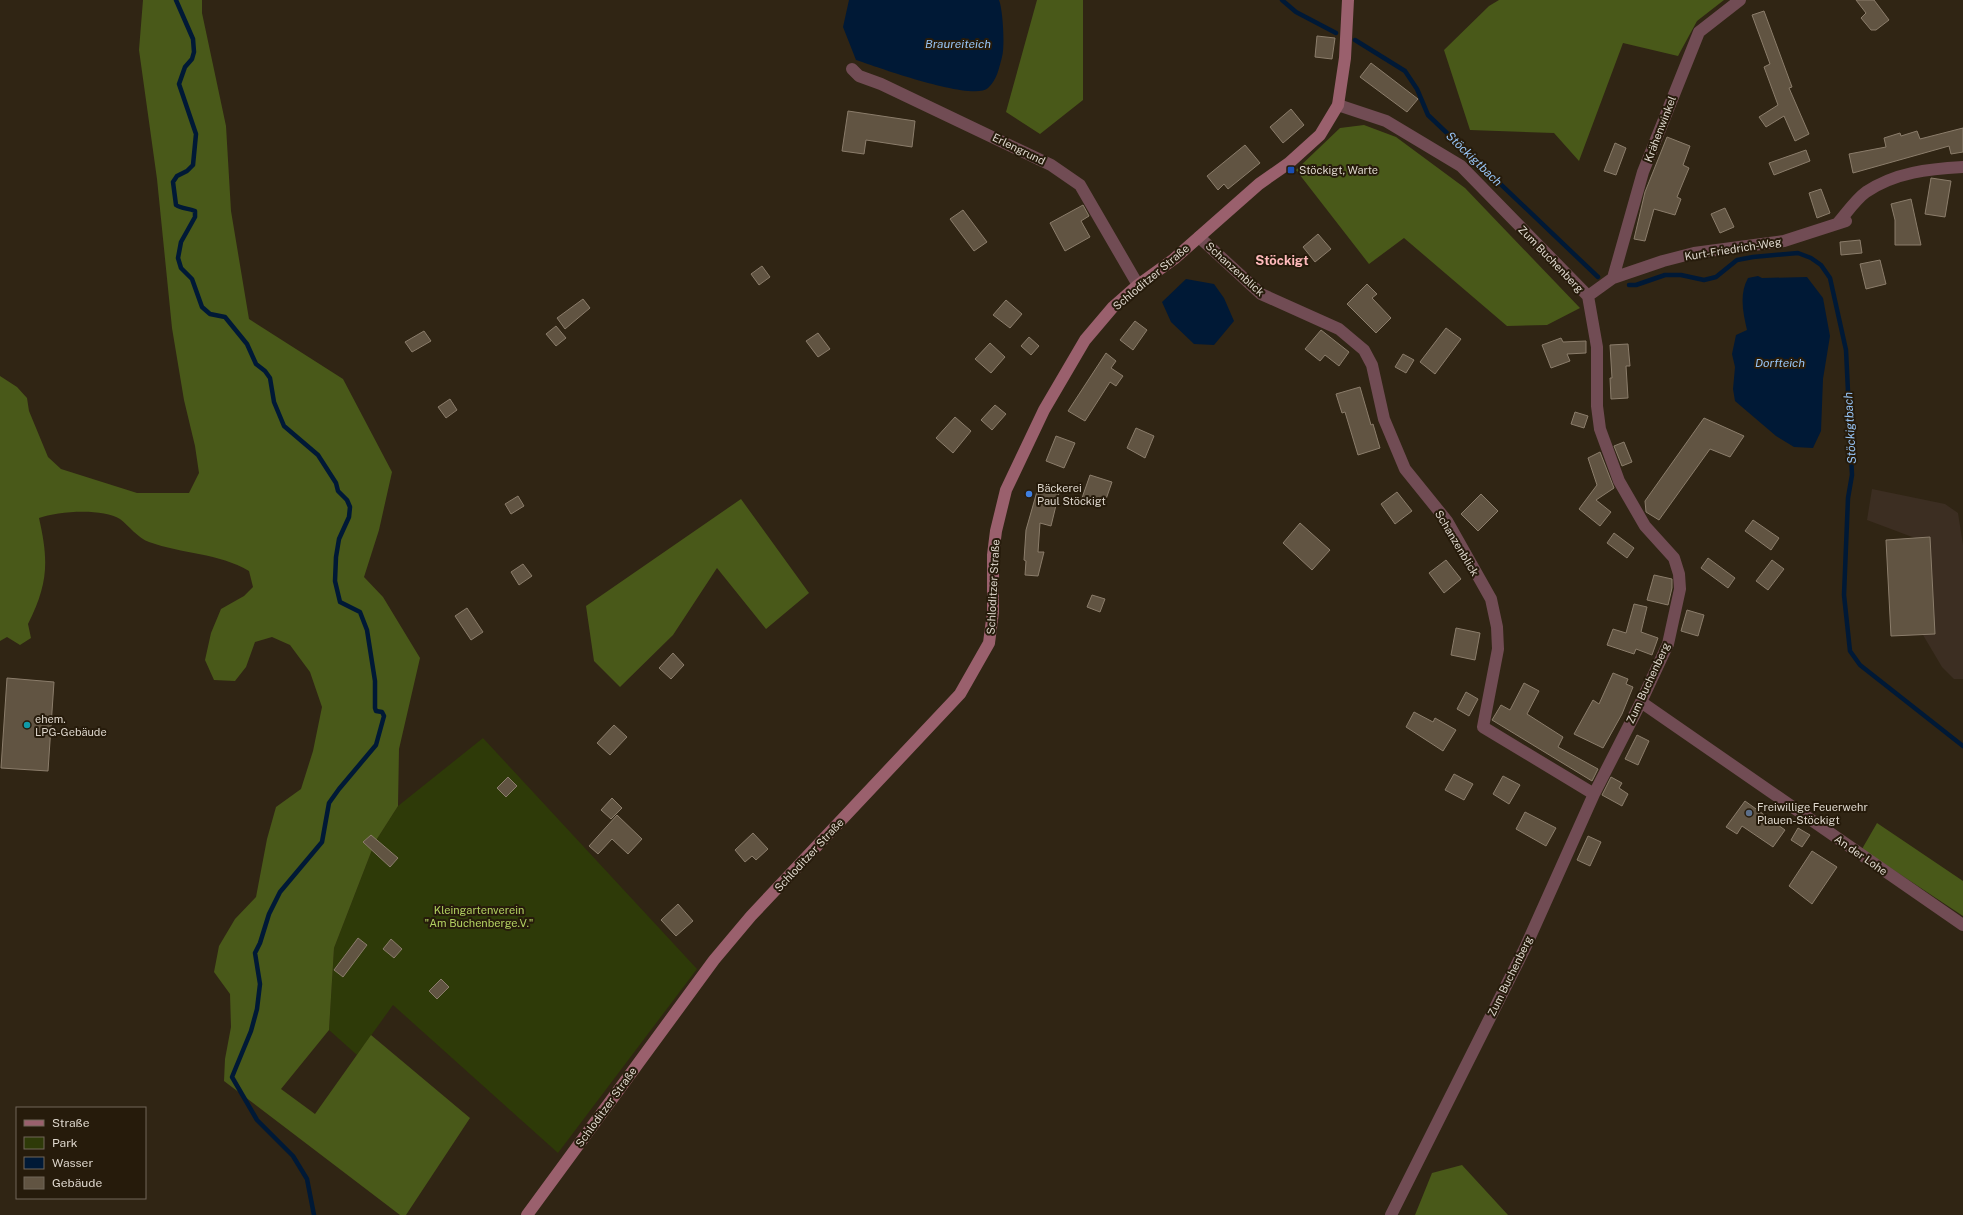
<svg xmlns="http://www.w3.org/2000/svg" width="1963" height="1215" font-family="'Public Sans',sans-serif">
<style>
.commercial{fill:#3c2e22}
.green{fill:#2e3a08}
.forest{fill:#495919}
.water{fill:#001936}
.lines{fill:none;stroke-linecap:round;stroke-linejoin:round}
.stream{stroke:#001936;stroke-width:4.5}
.building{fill:#615442;stroke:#8b7d6b}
.street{stroke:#714c54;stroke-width:12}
.secondary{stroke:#9a606d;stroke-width:12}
.transit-dot{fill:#1a4fb4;stroke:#261b0b;stroke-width:1.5}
.shop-dot{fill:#3f7fe0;stroke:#261b0b;stroke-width:1.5}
.culture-dot{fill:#0f9aa8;stroke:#261b0b;stroke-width:1.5}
.service-dot{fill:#5c6f8a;stroke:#261b0b;stroke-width:1.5}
.labels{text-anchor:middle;stroke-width:4;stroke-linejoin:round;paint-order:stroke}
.street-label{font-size:11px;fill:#ded7cd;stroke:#261b0b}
.poi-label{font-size:11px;fill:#ded7cd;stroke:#261b0b;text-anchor:start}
.park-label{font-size:11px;fill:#b2d061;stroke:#261b0b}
.water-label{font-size:12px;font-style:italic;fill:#96c3f4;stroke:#261b0b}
.quarter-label{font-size:13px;font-weight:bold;fill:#ffbabc;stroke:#261b0b}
</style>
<rect width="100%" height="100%" fill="#302514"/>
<!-- commercial -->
<path class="commercial" d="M1872,489l73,15 13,9 5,32v134h-9l-12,-12 -19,-32 -32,1 -5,-96 29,-2 -48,-18z"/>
<!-- green -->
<path class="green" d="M483,738l214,231 -139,184 -165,-148 -36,50 -28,-25 5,-82 41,-106 23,-36z"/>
<!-- forest -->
<path class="forest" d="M143,0h59v13l24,113 5,85 18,108 94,60 49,93 -13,58 -15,47 19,20 37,61 -21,91 -1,57 -23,36 -41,106 -5,82 -48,59 34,25 56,-79 99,83 -64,97h-6l-176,-134 1,-22 6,-32 -1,-33 -16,-22 5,-26 16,-27 21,-22 11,-58 9,-32 25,-18 12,-38 9,-44 -12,-35 -20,-27 -18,-8 -17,5 -9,25 -11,14 -21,-1 -9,-20 6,-27 10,-24 23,-13 9,-9 -4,-16c-30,-18 -67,-17 -100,-29 -11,-4 -20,-16 -29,-23 -17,-11 -62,-8 -81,-1 10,44 9,66 -11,106l3,14 -11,7 -13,-8 -7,4v-265l17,11 10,11 2,13 19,46 13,12 76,24h52l10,-20 -4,-27 -11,-46 -12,-72 -15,-149 -18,-129z
M1037,0h46v100l-43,34 -34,-22z
M1499,0h225l-27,21 -19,35 -55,-13 -44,118 -25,-28 -84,-3 -26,-80 45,-44z
M1364,125l32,12 69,51 115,120 -33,17 -40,1 -103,-88 -35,26 -73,-94 44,-42z
M741,499l68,94 -43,36 -49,-61 -44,67 -53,52 -26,-26 -8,-55z
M1877,823l86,58v35l-101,-67z
M1462,1165l46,50h-93l17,-42z"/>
<!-- water -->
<path class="water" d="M849,0h150c4,10 6,47 3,57 -3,11 -5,23 -14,31 -15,14 -111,-21 -132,-28l-13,-33z
M1758,276l4,2 45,-1 16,21 7,38 -7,43 -2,52 -8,17 -19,-1 -18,-11 -41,-35 -2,-12 2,-22 -3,-13 4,-19 11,-5c-4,-17 -8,-36 1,-52z
M1186,279l28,5 10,14 10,23 -20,24 -20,-1 -23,-22 -9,-20z"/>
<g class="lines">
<!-- stream -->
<path class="stream" d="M176,0l17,39 1,13 -2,7 -7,8 -6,17 17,50 -3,31 -6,6 -10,5 -4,6 3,23c6,4 12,3 19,6v6l-14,25 -3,16 3,10 11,11 10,28 8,7 15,3 22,27 9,20 9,7 5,7 4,24 10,24 34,29 18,28 2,8 9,9 3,7 -1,10 -10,22 -3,18 -1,24 5,21 20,10 7,18 8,51v27l1,3 6,1 2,4 -8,29 -37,44 -10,14 -7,39 -42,50 -11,22 -9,29 -5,10 5,31 -3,25 -6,22 -19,46 25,43 36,36 14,23 7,36
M1282,0l14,12 40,21
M1355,40l50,31 12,18 11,26 170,162
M1629,285h7l29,-10h16l23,5 12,-3 21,-17 16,-3 45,-4 13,5 10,7 9,13 16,72 6,125 -4,23 -4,97 6,56 10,14 103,81"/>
</g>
<!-- building -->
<path class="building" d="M1856,0h18l15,20 -13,10h-5l-10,-12 5,-5z
M1764,11l28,76 -3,1 20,46 -14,7 -11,-25 -18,11 -7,-10 19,-12 -14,-38 6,-3 -18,-49z
M1317,36l18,2 -3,21 -17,-2z
M1371,63l47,36 -11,13 -47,-35z
M1291,109l13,16 -21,18 -13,-16z
M848,111l67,10 -3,26 -46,-7 -2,14 -22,-3z
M1963,128v24l-12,2 -2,-8 -96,27 -4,-19 37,-7 -2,-9 16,-5 1,3 16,-5 3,8z
M1667,137l23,9 -7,19 6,3 -12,29 4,2 -6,16 -21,-6 -9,32 -11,-2 11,-47z
M1615,143l11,5 -10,27 -12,-4z
M1245,145l15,18 -32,26 -4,-5 -6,6 -11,-14z
M1806,150l4,11 -36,14 -5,-12z
M1931,178l20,3 -6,36 -20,-3z
M1821,189l9,24 -13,5 -8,-25z
M1911,199l10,46h-26v-25l-4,-16z
M1083,205l6,11 -8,5 9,16 -25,14 -15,-28z
M1725,208l9,19 -14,6 -9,-19z
M963,210l24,32 -13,9 -24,-32z
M1318,234l13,15 -16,13 -12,-15z
M1860,240l2,13 -21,2 -1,-13z
M1880,260l6,24 -20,5 -6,-25z
M762,266l8,11 -11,8 -8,-11z
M1367,284l10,10 -5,4 19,20 -15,15 -29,-29z
M583,299l7,9 -25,21 -8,-11z
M1006,300l16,14 -12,14 -17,-13z
M1135,321l12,9 -14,20 -13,-10z
M556,326l10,12 -10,8 -10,-12z
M1446,328l15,11 -26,35 -15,-12z
M1321,330l28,22 -10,14 -14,-11 -5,6 -15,-12z
M424,331l7,10 -19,11 -7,-10z
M818,333l12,16 -12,8 -12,-16z
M1029,337l10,9 -8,9 -10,-9z
M1561,338l2,4 23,-1v12l-19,1 3,7 -19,7 -9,-23z
M990,343l15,14 -14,16 -16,-14z
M1628,344l2,22h-4l2,32 -17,1 -1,-21h2l-2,-33z
M1106,353l10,8 -5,7 12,8 -7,10 -6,-4 -25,39 -17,-10z
M1403,354l11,6 -8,13 -11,-6z
M1360,387l11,38 2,-1 7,24 -22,7 -13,-43 -3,1 -6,-19z
M450,399l7,11 -11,8 -8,-11z
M995,405l11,9 -14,16 -11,-10z
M1575,412l13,4 -4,12 -13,-4z
M955,417l16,14 -18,22 -17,-15z
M1704,418l40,18 -14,21 -20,-8 -51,71 -13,-8 -1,-11z
M1136,428l18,8 -9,22 -18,-10z
M1056,436l19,7 -11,25 -18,-7z
M1624,442l8,20 -10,4 -8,-20z
M1600,452l14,36 -18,12 15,12 -11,14 -21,-17 18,-24 -9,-27z
M1090,475l22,7 -8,23 -22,-7z
M1038,488l21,5 -8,33 -11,-3 -2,29h6l-6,24 -13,-1 1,-14 -2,-1 2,-30z
M1397,492l15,19 -17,13 -14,-20z
M1481,494l17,17 -20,20 -17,-17z
M518,496l6,10 -13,8 -6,-10z
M1753,520l26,18 -8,12 -26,-19z
M1300,523l30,27 -18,20 -29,-27z
M1614,533l20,15 -7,10 -20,-15z
M1930,537l5,97 -44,2 -5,-96z
M1708,558l27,20 -7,10 -27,-20z
M1446,560l15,19 -17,14 -15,-20z
M1772,560l12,9 -16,21 -12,-9z
M523,564l9,12 -13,9 -8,-13z
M1654,575l18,4v9l-4,17 -21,-5z
M1092,595l13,4 -5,13 -13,-5z
M1634,604l13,3 -6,25 17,6 -6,17 -16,-6 -2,5 -27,-9 6,-16 13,4z
M467,608l16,24 -12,8 -16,-24z
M1687,610l17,5 -6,21 -17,-5z
M1456,628l24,5 -5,27 -24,-5z
M673,653l11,12 -13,14 -12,-11z
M1613,673l15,6 -2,5 7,3 -11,27 -19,34 -29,-14 19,-34 6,4z
M7,678l47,4 -6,89 -47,-3z
M1524,683l15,8 -12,23 36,23 -5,10 40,22 -6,12 -100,-61 9,-15 9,5z
M1466,692l12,7 -9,17 -12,-7z
M1414,712l19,10 2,-4 21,12 -13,21 -37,-24z
M614,725l13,12 -17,18 -13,-12z
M1637,735l12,6 -11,24 -13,-6z
M1454,774l19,10 -9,16 -19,-10z
M1503,776l17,9 -11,19 -16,-10z
M508,777l9,9 -11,11 -9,-9z
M1611,777l11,6 -3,5 9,6 -6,12 -20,-11z
M612,798l10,10 -11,11 -10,-9z
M1745,801l40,29 -12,17 -31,-21 -5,8 -11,-7z
M1525,812l31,16 -10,18 -30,-17z
M617,815l25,24 -14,15 -16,-15 -14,15 -9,-8z
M1798,828l12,7 -8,12 -11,-7z
M753,833l15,16 -12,11 -4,-4 -7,6 -10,-12z
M371,835l27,23 -8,9 -27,-25z
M1588,836l13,6 -11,24 -13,-6z
M1812,851l25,16 -25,37 -23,-18z
M678,904l15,17 -17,15 -15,-16z
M358,938l9,7 -24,32 -9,-7z
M391,939l11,10 -8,9 -11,-9z
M441,979l8,8 -12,12 -8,-8z"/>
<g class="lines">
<!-- street -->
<path class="street" d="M852,69l7,7 22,8 170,81 29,20 58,100
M1338,105l48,16 75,45 127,130 9,51v59l3,23 19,52 26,45 29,32 5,16 1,15 -12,55 -27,58 -47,92 -69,154 -134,267
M1837,224c9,-10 18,-24 29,-32 30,-20 63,-23 97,-25
M1199,237l62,57 78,35 25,21 8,15 12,54 21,50 42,52 44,78 6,28 1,22 -15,78 111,67
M1613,278l30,-106 56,-140 41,-32
M1588,296l25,-18 50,-17 31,-8 90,-12 62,-20
M1641,702l322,223"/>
<!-- secondary -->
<path class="secondary" d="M527,1215l187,-255 37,-44 209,-222 29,-51 4,-31v-57l3,-24 10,-41 38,-80 41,-70 28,-33 25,-22 36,-26 85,-75 30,-21 31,-28 18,-30 7,-47 3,-58"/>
</g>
<!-- markers -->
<rect class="transit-dot" x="1287" y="166" width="8" height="8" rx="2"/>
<circle class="shop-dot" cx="1029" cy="494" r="4"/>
<circle class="culture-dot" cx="27" cy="725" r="4"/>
<circle class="service-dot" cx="1749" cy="813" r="4"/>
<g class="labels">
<!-- street labels -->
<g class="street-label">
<text transform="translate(1660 129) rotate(-69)" y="4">Krähenwinkel</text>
<text transform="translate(1019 149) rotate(26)" y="4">Erlengrund</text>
<text transform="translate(1733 249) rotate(-9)" y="4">Kurt-Friedrich-Weg</text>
<text transform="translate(1551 259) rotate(46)" y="4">Zum Buchenberg</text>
<text transform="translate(1235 269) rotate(42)" y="4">Schanzenblick</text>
<text transform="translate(1151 277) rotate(-40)" y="4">Schloditzer Straße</text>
<text transform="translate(1457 543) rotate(59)" y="4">Schanzenblick</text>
<text transform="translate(993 587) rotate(-87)" y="4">Schloditzer Straße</text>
<text transform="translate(1648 683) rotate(-65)" y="4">Zum Buchenberg</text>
<text transform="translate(809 855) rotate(-47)" y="4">Schloditzer Straße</text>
<text transform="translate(1861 855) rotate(35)" y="4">An der Lohe</text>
<text transform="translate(1510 976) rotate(-64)" y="4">Zum Buchenberg</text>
<text transform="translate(606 1107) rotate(-54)" y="4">Schloditzer Straße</text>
</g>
<!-- poi labels -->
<g class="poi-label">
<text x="1299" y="174">Stöckigt, Warte</text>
<text x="1037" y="492">Bäckerei<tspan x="1037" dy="13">Paul Stöckigt</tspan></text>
<text x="35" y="723">ehem.<tspan x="35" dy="13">LPG-Gebäude</tspan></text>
<text x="1757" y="811">Freiwillige Feuerwehr<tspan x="1757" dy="13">Plauen-Stöckigt</tspan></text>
</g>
<!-- park labels -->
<g class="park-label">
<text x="479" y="914">Kleingartenverein<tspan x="479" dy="13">"Am Buchenberge.V."</tspan></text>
</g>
<!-- water labels -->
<g class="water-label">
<text x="958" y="48">Braureiteich</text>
<text transform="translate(1474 159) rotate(44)" y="4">Stöckigtbach</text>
<text x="1780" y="367">Dorfteich</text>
<text transform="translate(1850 428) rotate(-93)" y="4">Stöckigtbach</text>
</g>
<!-- quarter labels -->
<g class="quarter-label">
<text x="1282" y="265">Stöckigt</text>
</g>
</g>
<!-- legend -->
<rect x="16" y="1107" width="130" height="92" fill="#261b0b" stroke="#706659"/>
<rect x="24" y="1120" width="20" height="6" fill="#9a606d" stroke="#706659"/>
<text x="52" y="1127" font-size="12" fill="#ded7cd">Straße</text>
<rect x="24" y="1137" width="20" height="12" fill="#2e3a08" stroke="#706659"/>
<text x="52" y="1147" font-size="12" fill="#ded7cd">Park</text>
<rect x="24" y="1157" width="20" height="12" fill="#001936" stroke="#706659"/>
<text x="52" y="1167" font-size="12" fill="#ded7cd">Wasser</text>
<rect x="24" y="1177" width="20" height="12" fill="#615442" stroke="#706659"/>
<text x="52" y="1187" font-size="12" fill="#ded7cd">Gebäude</text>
</svg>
